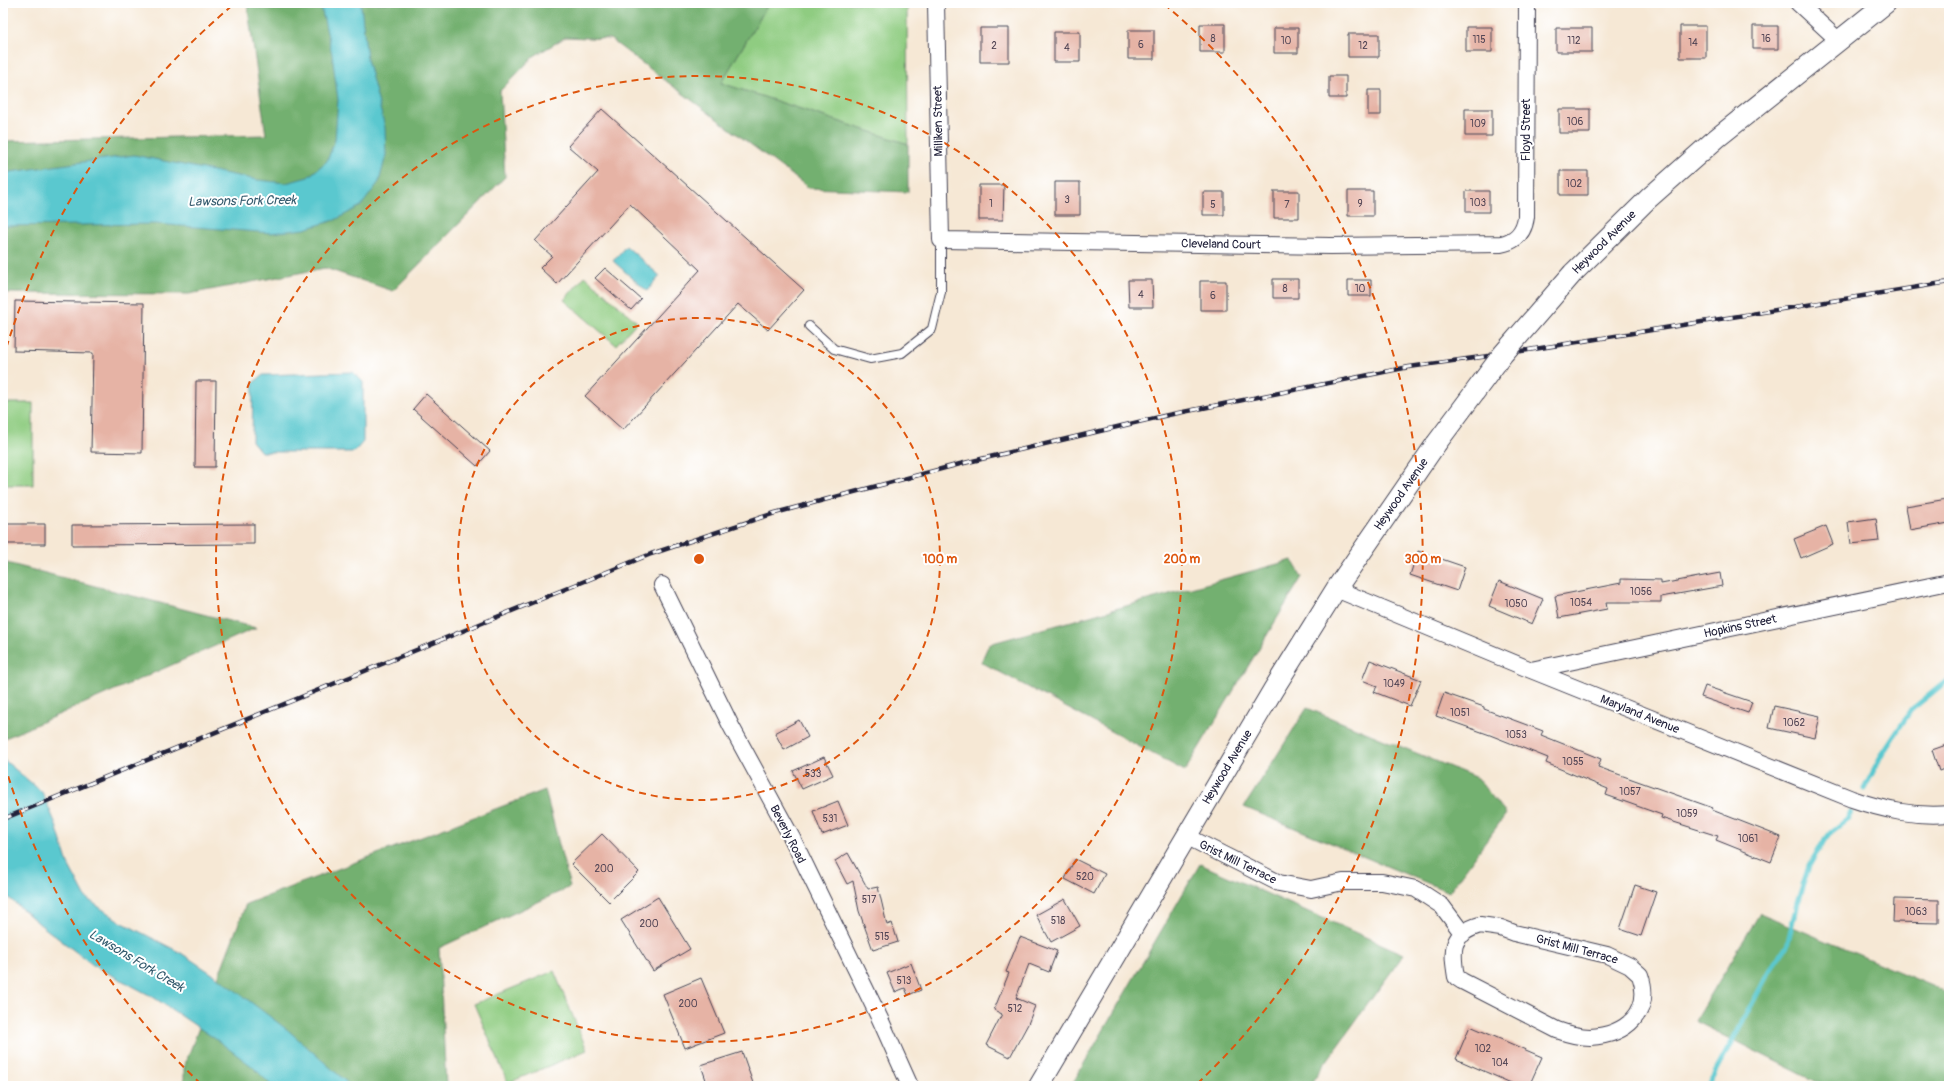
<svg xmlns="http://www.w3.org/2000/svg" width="1952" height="1089" font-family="Pangolin,sans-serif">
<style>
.green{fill:#8fcc81;stroke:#58775e}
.forest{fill:#73b06f;stroke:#4a6955}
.water{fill:#5ac8cf;stroke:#3e7585}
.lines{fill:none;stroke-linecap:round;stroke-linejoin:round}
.stream{stroke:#5ac8cf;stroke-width:5}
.building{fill:#e6b3a5}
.service-casing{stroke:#424052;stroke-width:10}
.minor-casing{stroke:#424052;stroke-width:18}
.tertiary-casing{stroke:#424052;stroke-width:22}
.service{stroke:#fff;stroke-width:8}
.minor{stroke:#fff;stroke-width:16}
.tertiary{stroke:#fff;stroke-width:20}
.rail-casing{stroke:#22223b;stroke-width:4.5}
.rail{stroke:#fff;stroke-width:3;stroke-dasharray:9;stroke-linecap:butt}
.tertiary-bridge-casing{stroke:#424052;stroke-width:22;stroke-linecap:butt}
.tertiary-bridge{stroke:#fff;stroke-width:20}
.ring{fill:none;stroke:#de560e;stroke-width:2;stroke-dasharray:7 5}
.labels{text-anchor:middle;stroke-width:4;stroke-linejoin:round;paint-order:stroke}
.number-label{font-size:10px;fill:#534656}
.street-label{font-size:12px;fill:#22223b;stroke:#fff}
.water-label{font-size:13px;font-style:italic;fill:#365c6f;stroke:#fff}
.centre{fill:#de560e;stroke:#fff;stroke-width:2}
.ring-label{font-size:12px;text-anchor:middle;font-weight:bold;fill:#de560e;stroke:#fff;stroke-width:4;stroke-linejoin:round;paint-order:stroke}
</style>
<rect width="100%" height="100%" fill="#fff"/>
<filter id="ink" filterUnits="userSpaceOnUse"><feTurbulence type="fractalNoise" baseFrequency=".025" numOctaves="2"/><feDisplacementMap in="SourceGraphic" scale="8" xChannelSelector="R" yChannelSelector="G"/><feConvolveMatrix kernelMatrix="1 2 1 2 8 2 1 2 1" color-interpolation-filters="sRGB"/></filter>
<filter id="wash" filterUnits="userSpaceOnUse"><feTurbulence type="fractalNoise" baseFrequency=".012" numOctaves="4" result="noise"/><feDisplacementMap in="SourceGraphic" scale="16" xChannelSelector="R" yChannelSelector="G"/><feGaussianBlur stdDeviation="0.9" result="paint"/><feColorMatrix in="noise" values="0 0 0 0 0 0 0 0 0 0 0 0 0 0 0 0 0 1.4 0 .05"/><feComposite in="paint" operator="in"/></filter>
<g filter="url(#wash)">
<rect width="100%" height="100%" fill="#f6e8d5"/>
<!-- green -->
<path class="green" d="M769,3h138l1,141 -187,-61z
M585,276l52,46 -21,23 -52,-45z
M3,403h30v82h-30z
M554,971l33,79 -79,33 -34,-79z"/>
<!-- forest -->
<path class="forest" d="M247,3h522l-48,80 187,61v48l-99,-4 -199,-149 -44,-2 -32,19 -34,35 5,86 -112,114 -68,-23 -136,26 -186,-1v-152l263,-6z
M1292,560l10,17 -117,194 -204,-109 8,-18z
M3,562l253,66 -253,111z
M1307,708l170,70 29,36 -57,78 -205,-85z
M545,790l25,97 -131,61 7,138h-262v-19l62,-163z
M1200,864l204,90 -91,126 -2,6h-240z
M1760,913l189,80v93h-124l-130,-65z"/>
<!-- water -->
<path class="water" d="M320,3h41v2l6,54 18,68 1,28 -7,27 -18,24 -26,14 -30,9 -34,4 -115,-9 -153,2v-53l131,-18 124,25 28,3 22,-6 19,-16 8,-21 3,-40 -6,-46z
M626,246l34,30 -13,15 -34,-30z
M353,372l10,10v60l-9,10h-93l-9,-11 1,-58 10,-8z
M3,759l39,33 13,30 13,42 18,34 35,24 60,31 42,28 66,50 62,55h-79l-19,-19 -36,-27 -64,-43 -60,-32 -51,-39 -33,-28 -6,-11z"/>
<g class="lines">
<!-- stream -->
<path class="stream" d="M1864,789l19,-36 28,-43 38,-31
M1708,1086l61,-114 18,-26 10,-43 12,-37 11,-19 11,-15 17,-13 3,-7"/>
</g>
<g id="blocks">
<!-- building -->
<path class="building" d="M1200,24h25v28h-25z
M1680,26h26v32h-26z
M1753,26h25v23h-25z
M1466,27h26v25h-26z
M980,28h29v34h-29z
M1274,28h24v25h-24z
M1556,28h36v24h-36z
M1128,30h26v29h-26z
M1054,32h26v30h-26z
M1348,34h31v23h-31z
M1329,76h17v22h-17z
M1368,90h13v25h-13z
M602,109l202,181 -36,40 -30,-26 -115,126 -38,-34 115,-126 -70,-66 -73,80 -17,-16 12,-12 -17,-15 63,-69 -30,-26z
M1465,109h27v27h-27z
M1559,109h31v24h-31z
M1560,171h28v24h-28z
M1055,182h25v33h-25z
M979,185h25l-1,35h-24z
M1274,191h25v27h-25z
M1348,191h25v25h-25z
M1466,191h23v21h-23z
M1203,192h21v23h-21z
M605,268l36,31 -10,11 -36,-32z
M1273,279h25v19h-25z
M1128,280h24l1,27h-24z
M1348,280h23v16h-23z
M1200,281h26v29h-26z
M15,301l129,2 -2,150 -51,-1 2,-99 -79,-2z
M196,381h20l-1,86h-20z
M426,394l64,57 -13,15 -64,-57z
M1947,499l2,24 -39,7 -4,-24z
M1876,518l3,23 -28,3 -3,-22z
M3,524h42v20h-42z
M254,524v20l-182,1v-20z
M1826,526l7,18 -32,14 -7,-19z
M1418,551l47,16 -8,24 -47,-16z
M1720,573l2,13 -61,11v5h-55l1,7 -48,9 -4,-22 66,-13v-4l40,1v4z
M1499,581l44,18 -11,25 -43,-18z
M1370,660l51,20 -11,26 -36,-14 3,-6 -15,-6z
M1705,686l47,16 -4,11 -47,-16z
M1444,693l40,14v2l59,22 -2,4 60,24 -3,8 115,41 -1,2 69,27 -10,25 -55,-22 2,-4 -57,-18 1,-3 -56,-20 2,-6 -62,-26 2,-5 -58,-23 -54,-19z
M1774,706l46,10 -5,22 -46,-10z
M799,720l9,17 -24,13 -9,-17z
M1949,744v23l-10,4 -7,-21z
M824,757l9,18 -31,14 -9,-18z
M838,801l10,24 -26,10 -9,-24z
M602,834l37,38 -30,30 -38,-38z
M848,853l20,36 10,-2 9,38 5,-2 6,19 -25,8 -14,-39 -6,-30 -6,3 -12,-23z
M1075,859l30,15 -11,20 -29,-15z
M1635,885l21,7 -15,44 -21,-7z
M658,897l32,52 -37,22 -32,-51z
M1065,899l15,27 -29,16 -15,-27z
M1894,899l45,1v23l-46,-1z
M1020,937l37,14 -8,21 -20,-8 -13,34 19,8 -7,18 -18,33 -24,-12 16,-31 -8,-4 15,-37 -3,-1z
M911,963l10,27 -13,5 -3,-7 -10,4 -8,-19z
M701,978l23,55 -39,15 -22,-54z
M1470,1026l72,31 -13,29h-11l-62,-27z
M742,1052l12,34h-46l-7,-21z"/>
</g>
</g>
<g filter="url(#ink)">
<use href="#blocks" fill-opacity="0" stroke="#424052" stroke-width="1"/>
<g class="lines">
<!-- service casing -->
<g class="service-casing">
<path id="service" d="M809,326l25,23 36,10 32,-6 30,-24 9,-37v-52"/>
</g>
<!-- minor casing -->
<g class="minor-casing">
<path id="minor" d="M936,3l5,237 390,6 170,-2c15,-3 23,-12 25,-27l1,-214
M1798,3l40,37
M662,585l69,141 61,112 88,181 30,67
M1336,589l195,81 321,129c32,11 63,18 97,15
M1531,670l418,-88
M1186,836l93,47 32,6 32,-7h39l34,7 26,17 21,28
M1480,925l21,3 13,5 93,22 23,11 10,9c13,37 -14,60 -50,62 -12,0 -22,-3 -33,-7l-95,-49 -6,-4c-4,-25 -7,-43 24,-52z"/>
</g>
<!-- tertiary casing -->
<g class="tertiary-casing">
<path id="tertiary" d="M1573,273l76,-75 68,-60 169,-135
M1039,1086l234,-396 63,-101 100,-145"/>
</g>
<!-- service -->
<use href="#service" class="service"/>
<!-- minor -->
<use href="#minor" class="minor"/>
<!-- tertiary -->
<use href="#tertiary" class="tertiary"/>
<!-- rail casing -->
<g class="rail-casing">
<path id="rail" d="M3,819l648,-265 124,-41 185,-49 208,-49 241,-48 94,-13 446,-72"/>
</g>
<!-- rail -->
<use href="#rail" class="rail"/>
<!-- tertiary-bridge casing -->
<g class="tertiary-bridge-casing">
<path id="tertiary-bridge" d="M1436,444l67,-90 70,-81"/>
</g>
<!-- tertiary-bridge -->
<use href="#tertiary-bridge" class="tertiary-bridge"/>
</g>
</g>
<!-- distance rings -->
<g class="ring">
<circle cx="699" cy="559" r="241"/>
<circle cx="699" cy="559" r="483"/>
<path d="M201 1084A724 724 0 0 1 3 759M3 359A724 724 0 0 1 234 4M1164 4A724 724 0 0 1 1197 1084"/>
</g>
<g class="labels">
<!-- number labels -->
<g class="number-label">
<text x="1213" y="42">8</text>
<text x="1766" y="42">16</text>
<text x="1479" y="43">115</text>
<text x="1286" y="44">10</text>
<text x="1574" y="44">112</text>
<text x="1693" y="46">14</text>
<text x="1141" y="48">6</text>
<text x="994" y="49">2</text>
<text x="1363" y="49">12</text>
<text x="1067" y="51">4</text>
<text x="1575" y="125">106</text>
<text x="1478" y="127">109</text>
<text x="1574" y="187">102</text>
<text x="1067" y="203">3</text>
<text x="1478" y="206">103</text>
<text x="991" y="207">1</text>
<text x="1360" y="207">9</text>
<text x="1213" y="208">5</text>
<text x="1287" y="208">7</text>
<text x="1285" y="292">8</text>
<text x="1360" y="292">10</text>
<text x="1141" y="298">4</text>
<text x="1213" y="299">6</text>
<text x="1641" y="595">1056</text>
<text x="1581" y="606">1054</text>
<text x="1516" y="607">1050</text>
<text x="1394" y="687">1049</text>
<text x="1460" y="716">1051</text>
<text x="1794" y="726">1062</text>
<text x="1516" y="738">1053</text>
<text x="1573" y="765">1055</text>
<text x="813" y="777">533</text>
<text x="1630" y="795">1057</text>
<text x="1687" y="817">1059</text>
<text x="830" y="822">531</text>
<text x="1748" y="842">1061</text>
<text x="604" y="872">200</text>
<text x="1085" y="880">520</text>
<text x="869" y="903">517</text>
<text x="1916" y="915">1063</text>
<text x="1058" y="924">518</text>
<text x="649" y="927">200</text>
<text x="882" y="940">515</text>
<text x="904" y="984">513</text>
<text x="688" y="1007">200</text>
<text x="1015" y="1012">512</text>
<text x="1483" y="1052">102</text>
<text x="1500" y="1066">104</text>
</g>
<!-- street labels -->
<g class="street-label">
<text transform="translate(938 121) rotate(-91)" y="4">Milliken Street</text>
<text transform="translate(1526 130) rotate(-90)" y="4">Floyd Street</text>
<text transform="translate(1604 242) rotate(-45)" y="4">Heywood Avenue</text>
<text transform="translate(1221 244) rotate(1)" y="4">Cleveland Court</text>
<text transform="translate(1401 494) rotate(-55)" y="4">Heywood Avenue</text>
<text transform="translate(1740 626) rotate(-12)" y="4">Hopkins Street</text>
<text transform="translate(1640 714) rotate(22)" y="4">Maryland Avenue</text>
<text transform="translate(1227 767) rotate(-59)" y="4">Heywood Avenue</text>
<text transform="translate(788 834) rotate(63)" y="4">Beverly Road</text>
<text transform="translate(1238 862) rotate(26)" y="4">Grist Mill Terrace</text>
<text transform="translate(1577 949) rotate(15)" y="4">Grist Mill Terrace</text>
</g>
<!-- water labels -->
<g class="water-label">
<text transform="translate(242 200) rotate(-1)" y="5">Lawsons Fork Creek</text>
<text transform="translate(137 960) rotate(31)" y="5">Lawsons Fork Creek</text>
</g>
</g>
<circle cx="699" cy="559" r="6" class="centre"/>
<g class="ring-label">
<text x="940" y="563">100 m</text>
<text x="1182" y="563">200 m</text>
<text x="1423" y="563">300 m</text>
</g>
<!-- margin -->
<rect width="1952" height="1089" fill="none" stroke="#fff" stroke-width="16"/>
</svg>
